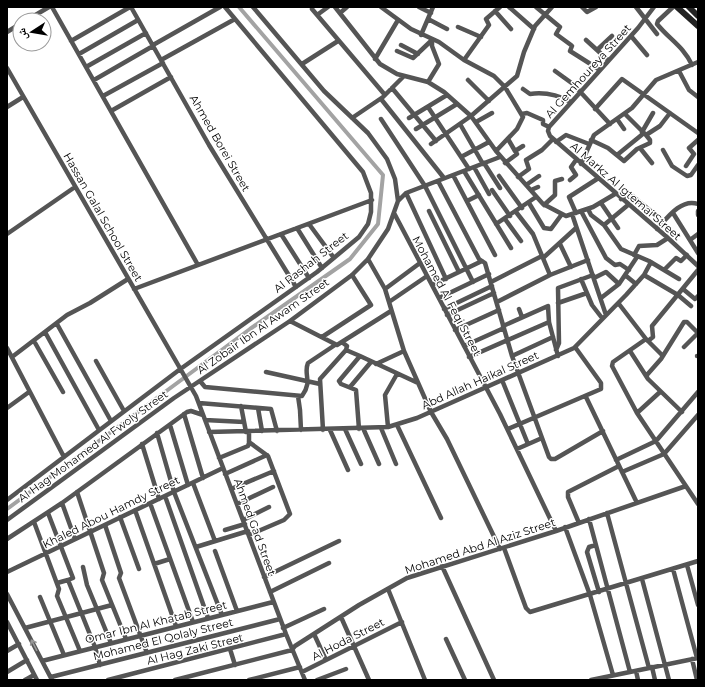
<svg xmlns="http://www.w3.org/2000/svg" width="705" height="687" font-family="Montserrat,'Noto Naskh Arabic',sans-serif">
<style>
.lines{fill:none;stroke-linecap:round;stroke-linejoin:round}
.canal{stroke:#a3a3a3;stroke-width:4}
.street{stroke:#555;stroke-width:4.5}
.secondary{stroke:#222;stroke-width:6}
.oneway{stroke:#999}
.labels{text-anchor:middle;stroke-width:3;stroke-linejoin:round;paint-order:stroke}
.street-label{font-size:11px;fill:#000;stroke:#fff}
</style>
<rect width="100%" height="100%" fill="#fff"/>
<g class="lines">
<!-- canal -->
<path class="canal" d="M7,509l243,-180 100,-70 28,-35 5,-49 -144,-168"/>
<!-- street -->
<path class="street" d="M52,7l146,258
M131,7l78,138 87,142
M335,7l45,57 17,10 31,8 16,10 27,24 25,35 47,53 23,12 27,-9 22,-13
M381,7l30,22 28,13 25,18 30,16 11,11 18,30 -6,12 -21,22
M419,7l12,6
M509,7l25,22
M536,7l24,20 -4,7 15,11
M582,7l5,5 9,-5
M636,7l21,27
M673,7l-15,14 -1,3c12,15 27,23 35,41
M312,9l73,86
M495,11l16,18
M340,13l7,-6
M317,15l11,-8
M428,19l19,10
M27,20l22,-13
M458,27l23,10
M7,32l13,-8
M421,35l12,-28
M631,36l16,19
M586,40l22,20
M71,41l59,-34
M153,45l67,-38
M401,45l17,9
M572,46l-2,5 30,19
M597,50l15,-14
M397,51l16,7 19,-18
M79,54l59,-34
M375,59l23,-39
M161,60l74,-41
M464,60l25,-35 -3,-6 14,-12
M302,64l36,-23
M86,67l60,-34
M7,68l189,328 90,238 19,46
M555,71l18,13 37,40
M679,71l10,19 9,7
M94,80l59,-34
M468,80l21,21
M428,82l11,-18 -7,-18v-6
M392,88l44,53
M523,89l7,5c13,-2 28,1 41,8
M103,96l60,-33
M381,99l63,79
M7,107l16,-10
M428,107l41,62
M595,109l27,-30 76,54
M111,111l60,-34
M522,114l5,-1 16,7v4l6,3
M625,114l20,20
M352,118l31,-21 21,-21
M409,118l38,-23
M381,119l44,67 48,96
M617,119l7,10
M476,122l16,-9
M460,124l23,40
M549,127l-1,4 2,5 118,102 30,28
M549,127l89,-99 16,-21
M416,129l41,-25
M642,132l11,-19
M508,139l7,12
M591,140l17,8 16,13 13,-12 13,-6v-3l-4,-5 14,-9 10,-13
M556,142l10,-7 23,9
M431,144l40,-28 46,-40 7,-24 11,-26 17,-19
M640,148l12,15
M663,150l9,16 15,10 4,-1 7,-10
M617,155l27,-22
M461,157l28,-15
M484,163l16,25
M505,163l12,-9 -2,-3 8,-5
M581,164l13,-29 38,-27 24,-28 42,-18
M686,166l8,-12 -5,-6 9,-8
M474,167l15,27
M464,171l47,77
M453,175l42,80
M499,176l23,32
M518,177l11,-8 -3,-9 16,-10 11,-11
M570,180l6,-5 -5,-8 5,-7
M438,181l41,78 6,4 27,93 37,101 2,2h4l48,-28
M526,185l13,-9
M492,190l18,26
M531,190l7,-3
M406,193l40,86
M621,199l6,-5h3l34,28
M398,201l8,-8 94,-36
M467,201l12,-6
M529,203l15,25 7,1 11,-15
M601,203l17,25
M544,205l11,-10v-14l7,-2
M588,209l3,6 13,10 17,24 28,12 30,18
M429,211l30,61
M581,211l25,47 9,7 5,-1 9,6
M698,211v4
M516,212l17,22 17,41
M394,213l106,201 56,117
M576,213l-7,-16 28,-18
M673,213l25,40
M572,214l34,101
M505,219l16,22
M309,224l25,34
M496,224l40,-27
M604,225l24,-20
M297,228l25,40
M657,229c10,-11 24,-31 41,-25
M7,234l68,-47
M281,234l28,44
M690,240l8,-6
M560,244l11,23
M634,255l5,-9 18,-1 11,-7
M543,258l33,-30
M368,259l17,30 19,62 27,61 16,27 53,110
M664,270l12,-12 5,3 6,-6
M625,275l11,9
M644,275l34,20 13,11
M594,278l12,-6 13,12
M581,279l11,26 10,13
M491,282l51,-26
M432,285l50,-24
M134,289l238,-89
M385,289l35,-26
M683,289l12,10 3,-3
M439,298l50,-24
M601,298l18,-14 18,-27
M389,302l38,-26
M497,302l53,-27 38,-15
M558,303l29,-10
M619,304l27,35 17,17
M444,309l48,-23
M519,309l3,8
M447,315l47,-22
M290,321l47,24 54,-34
M57,324l54,97
M503,326l45,-20 1,16 9,34
M455,330l44,-20
M45,332l54,98
M322,337l49,-32 -19,-30
M646,339l-33,23 -1,4 25,47 61,91
M34,341l29,51
M648,341l5,-4 -1,-11 46,-56
M464,346l40,-18
M684,347l14,-14
M7,348l57,109
M346,350l14,6
M556,350l3,-7 -1,-55 35,-13
M630,351l18,28 34,33
M512,356l41,-19
M697,356h1
M12,357l55,-42 23,-12 38,-24
M469,357l80,-35
M96,361l28,50
M376,364l28,-13
M266,372l54,12
M646,376l15,-17 23,-37h3l11,11
M502,380l26,64
M200,381l5,6 97,9c11,-15 1,-22 6,-33l27,-18
M350,387l21,-25
M298,396l2,14 1,20
M586,397l51,106
M199,403l72,6 6,22
M241,406l5,26
M7,408l22,-16
M258,408l4,23
M637,413l23,-21
M184,414l19,64
M205,420l39,2
M170,425l18,60
M397,425l44,93
M388,427l-3,-32 12,-21
M363,428l16,36
M381,428l15,36
M345,429l16,35
M359,429l-3,-39 -15,-6 -2,-3 21,-25 58,27
M508,429l93,-40v-6l-26,-36
M323,430l-3,-51 26,-29 1,-4 -4,-3
M330,430l18,40
M209,432l179,-5 29,-9 157,-70 52,-53 18,-20 7,-13
M157,433l17,59 48,123
M142,444l17,55
M517,449l25,-11
M219,458l29,-12 1,-3v-12
M616,460l40,-19 42,-49
M622,472l42,-18 34,-39
M225,474l42,-19
M193,483l22,58
M231,489l43,-18
M77,492l27,81 -2,7 24,59
M165,496l43,122
M7,500l172,-130 138,-98 42,-35 9,-13 3,-12v-19l-8,-21 -138,-165
M62,503l13,36
M150,503l43,119
M237,504l36,-17
M135,510l41,116
M48,513l25,65 -5,2 27,67 5,18
M607,513l42,155
M120,517l19,52
M589,519l41,153
M7,520l167,-122 116,-77 62,-46 16,-16 20,-30 10,-28 -3,-22 -8,-20 -19,-26 -44,-42 -71,-84
M243,520l26,-13
M34,522l25,67 -2,7 23,55
M579,523l-11,-26v-5l51,-26
M105,525l16,48 -2,5 28,75
M565,527l25,68 23,80
M225,530l20,-6
M249,535l35,-15 6,-6 -22,-58 -19,-14
M7,539l55,-36 125,-91 4,-1 12,4
M596,545l-7,2 -2,5 12,40
M196,547l52,-16
M504,548l22,60 4,4 168,-51
M215,551l22,60
M154,564l16,-5
M687,565l11,40
M442,566l52,114
M83,567l4,18 24,58
M673,569l24,89
M7,572l216,-104
M264,577l75,-36
M642,579l27,101
M57,583l11,-3
M388,589l37,91
M270,592l59,-29
M7,594l45,86
M40,597l24,58
M341,617l28,63
M7,622l30,58
M25,628l87,-23
M283,628l41,-19
M314,634l12,26
M446,639l19,41
M230,649l5,16
M7,651l12,-7
M692,659l5,21
M42,661l231,-59
M652,667l3,13
M636,671l2,9
M7,672l20,-12
M302,672l100,-50
M51,677l229,-58
M25,680l9,-5
M108,680l178,-46
M175,680l117,-30 3,-4 64,-41 48,-27 149,-47 130,-45
M249,680l51,-13
M317,680l29,-11
M591,680l107,-22"/>
<!-- secondary -->
<path class="secondary" d="M677,7l21,19
M689,7l9,9"/>
</g>
<!-- one-way arrows -->
<defs><path id="oneway-shaft" d="M-6 0H5M1.5-3L5.5 0L1.5 3" fill="none" stroke-width="1.6" stroke-linecap="round" stroke-linejoin="round"/></defs>
<use class="oneway" href="#oneway-shaft" transform="translate(34 645) rotate(-117)"/>
<g class="labels">
<!-- street labels -->
<g class="street-label">
<text transform="translate(588 71) rotate(-48)" y="4">Al Gemhoureya Street</text>
<text transform="translate(220 143) rotate(60)" y="4">Ahmed Borei Street</text>
<text transform="translate(626 191) rotate(41)" y="4">Al Markz Al Igtemai Street</text>
<text transform="translate(103 217) rotate(60)" y="4">Hassan Galal School Street</text>
<text transform="translate(311 262) rotate(-38)" y="4">Al Rashah Street</text>
<text transform="translate(447 296) rotate(62)" y="4">Mohamed Al Feqi Street</text>
<text transform="translate(263 326) rotate(-35)" y="4">Al Zobair Ibn Al Awam Street</text>
<text transform="translate(480 380) rotate(-24)" y="4">Abd Allah Haikal Street</text>
<text transform="translate(93 446) rotate(-36)" y="4">Al Hag Mohamed Al Fwoly Street</text>
<text transform="translate(111 512) rotate(-26)" y="4">Khaled Abou Hamdy Street</text>
<text transform="translate(255 527) rotate(70)" y="4">Ahmed Gad Street</text>
<text transform="translate(480 546) rotate(-18)" y="4">Mohamed Abd Al Aziz Street</text>
<text transform="translate(156 622) rotate(-14)" y="4">Omar Ibn Al Khatab Street</text>
<text transform="translate(163 639) rotate(-14)" y="4">Mohamed El Qolaly Street</text>
<text transform="translate(348 639) rotate(-27)" y="4">Al Hoda Street</text>
<text transform="translate(195 649) rotate(-14)" y="4">Al Hag Zaki Street</text>
</g>
</g>
<!-- border -->
<rect width="705" height="687" fill="none" stroke="#000000" stroke-width="16"/>
<!-- north arrow -->
<g transform="translate(32 32) rotate(258)"><circle r="19" fill="#ffffff" stroke="#999999"/>
<path d="M0-3L7 15L0 10L-7 15Z" fill="#000000"/>
<text y="-6" font-size="11" font-weight="bold" text-anchor="middle" fill="#000000">ش</text>
</g>
</svg>
